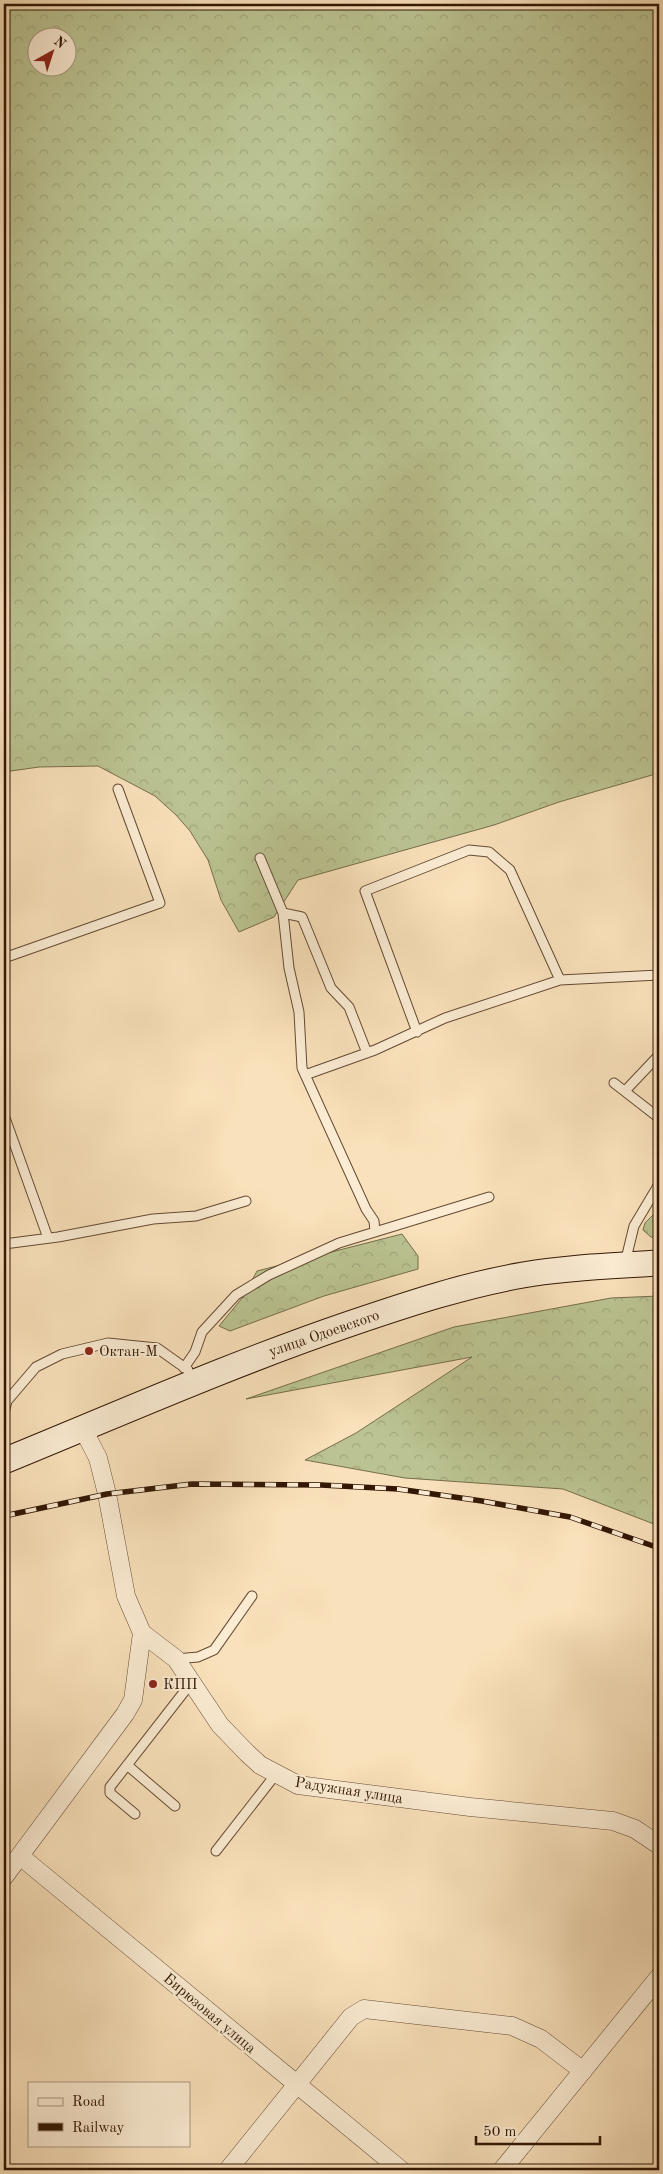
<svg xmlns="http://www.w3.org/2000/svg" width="663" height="2174" font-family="'Old Standard TT',serif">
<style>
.forest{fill:url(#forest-crowns);stroke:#766d4b;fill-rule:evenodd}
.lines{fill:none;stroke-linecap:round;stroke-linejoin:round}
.lane-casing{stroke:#644a32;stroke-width:11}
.street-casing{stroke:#644a32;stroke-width:19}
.secondary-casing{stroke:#321704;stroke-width:27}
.lane{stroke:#fbecd3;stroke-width:9}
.street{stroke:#fbecd3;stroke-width:18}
.secondary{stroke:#fbecd3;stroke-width:25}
.rail-casing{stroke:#321704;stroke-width:5.5}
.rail{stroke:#fbecd3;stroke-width:4;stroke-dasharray:11;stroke-linecap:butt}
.poi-dot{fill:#8f2418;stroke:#fbecd3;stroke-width:2}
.labels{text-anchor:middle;stroke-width:4;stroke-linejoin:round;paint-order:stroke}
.street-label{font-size:15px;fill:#321704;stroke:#fbecd3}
.poi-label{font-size:15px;fill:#321704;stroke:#fbecd3;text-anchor:start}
</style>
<defs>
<pattern id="forest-crowns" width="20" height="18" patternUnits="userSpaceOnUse" patternTransform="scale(1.25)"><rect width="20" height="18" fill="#bbc392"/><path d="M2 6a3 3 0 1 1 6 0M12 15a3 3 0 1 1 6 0" fill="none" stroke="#a1a77c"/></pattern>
</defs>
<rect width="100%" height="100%" fill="#f9e1bb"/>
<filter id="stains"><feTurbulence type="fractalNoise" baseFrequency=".004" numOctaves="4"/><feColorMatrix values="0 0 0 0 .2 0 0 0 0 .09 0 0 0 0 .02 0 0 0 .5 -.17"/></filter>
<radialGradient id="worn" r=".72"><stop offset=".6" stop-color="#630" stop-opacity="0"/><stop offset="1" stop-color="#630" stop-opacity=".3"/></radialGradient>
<!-- forest -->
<path class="forest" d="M4,4h655v769l-100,29 -65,23 -196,55 -24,37 -35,15 -18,-32 -13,-40 -18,-29 -14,-16 -21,-19 -57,-30 -59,1 -35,5zM38,38h30v30h-30z
M654,1214h5v24l-8,-1 -8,-7 2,-7z
M402,1234l16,22v13l-94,27 -94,35 -11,-5 24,-29 14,-26z
M659,1296v230l-96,-37 -158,-11 -100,-18 51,-27 116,-76 -226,42 208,-72 157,-29z"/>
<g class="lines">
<!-- lane casing -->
<g class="lane-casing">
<path id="lane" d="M283,913l19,4 29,71 18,19 18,46
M4,958l156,-55 -42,-114
M417,1032l-52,-141 104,-41 20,2 21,18 50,110
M305,1075l70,-25 70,-32 115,-38 99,-5
M614,1083l45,35
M625,1091l34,-36
M4,1115l44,123
M375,1232l114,-35
M4,1244l54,-7 95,-18 43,-3 50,-15
M625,1263l9,-37 25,-42
M184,1368l11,-16 7,-20 34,-37 33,-20 70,-32 36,-11 -1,-11 -8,-12 -64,-141 -3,-56 -10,-44 -6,-55 -23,-55
M4,1413l3,-12 29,-34 26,-13 46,-11 49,5 31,22
M176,1659l22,-2 16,-7 38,-54
M127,1765l48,41
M135,1814l-25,-21v-6l81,-104
M216,1851l60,-77"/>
</g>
<!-- street casing -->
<g class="street-casing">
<path id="street" d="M83,1429l15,29 9,36 19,102 16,37
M20,1856l381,314
M4,1877l121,-163 8,-14 9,-67 34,26 44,66 27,28 13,12 38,20 172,22 143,14 22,8 24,16
M228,2170l123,-153 13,-8 148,17 29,13 42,32
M502,2170l157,-193"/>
</g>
<!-- secondary casing -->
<g class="secondary-casing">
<path id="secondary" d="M4,1461c115,-47 230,-98 348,-138 56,-19 113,-38 171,-48 45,-8 91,-9 136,-12"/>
</g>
<!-- lane -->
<use href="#lane" class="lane"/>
<!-- street -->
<use href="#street" class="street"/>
<!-- secondary -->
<use href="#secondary" class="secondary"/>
<!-- rail casing -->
<g class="rail-casing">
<path id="rail" d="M4,1516l103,-22 85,-10 129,1 77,4 84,12 88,16 89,31"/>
</g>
<!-- rail -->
<use href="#rail" class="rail"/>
</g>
<!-- markers -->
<g class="poi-dot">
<circle cx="89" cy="1351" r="5"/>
<circle cx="153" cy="1684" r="5"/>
</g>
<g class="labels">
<!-- street labels -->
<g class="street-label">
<text transform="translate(324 1333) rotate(-19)" y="5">улица Одоевского</text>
<text transform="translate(349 1790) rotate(9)" y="5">Радужная улица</text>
<text transform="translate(210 2013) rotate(40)" y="5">Бирюзовая улица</text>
</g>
<!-- poi labels -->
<g class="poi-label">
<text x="99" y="1356">Октан-М</text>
<text x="163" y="1689">КПП</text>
</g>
</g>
<!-- margin -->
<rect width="663" height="2174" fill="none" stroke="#f9e1bb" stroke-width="20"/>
<rect x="5" y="5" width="653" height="2164" fill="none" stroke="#321704" stroke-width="2.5"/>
<rect x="10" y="10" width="643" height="2154" fill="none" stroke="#321704"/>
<!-- legend -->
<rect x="28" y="2082" width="162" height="65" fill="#fbecd3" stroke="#ab9780"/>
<rect x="38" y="2098" width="25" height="8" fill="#fbecd3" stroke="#ab9780"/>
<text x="72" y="2106" font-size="15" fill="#321704">Road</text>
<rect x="38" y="2123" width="25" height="8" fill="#321704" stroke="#ab9780"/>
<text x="72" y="2132" font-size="15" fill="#321704">Railway</text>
<!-- north arrow -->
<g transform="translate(52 52) rotate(39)"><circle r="24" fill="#fbecd3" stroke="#ab9780"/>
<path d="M0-4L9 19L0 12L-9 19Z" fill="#8f2418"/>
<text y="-8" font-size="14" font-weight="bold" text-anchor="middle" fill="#321704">N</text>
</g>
<!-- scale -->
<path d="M476 2136v8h124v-8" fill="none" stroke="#321704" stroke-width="2.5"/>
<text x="483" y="2136" font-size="15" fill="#321704" stroke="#fbecd3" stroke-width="4" paint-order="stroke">50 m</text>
<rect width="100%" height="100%" filter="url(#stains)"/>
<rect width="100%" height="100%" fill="url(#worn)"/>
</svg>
